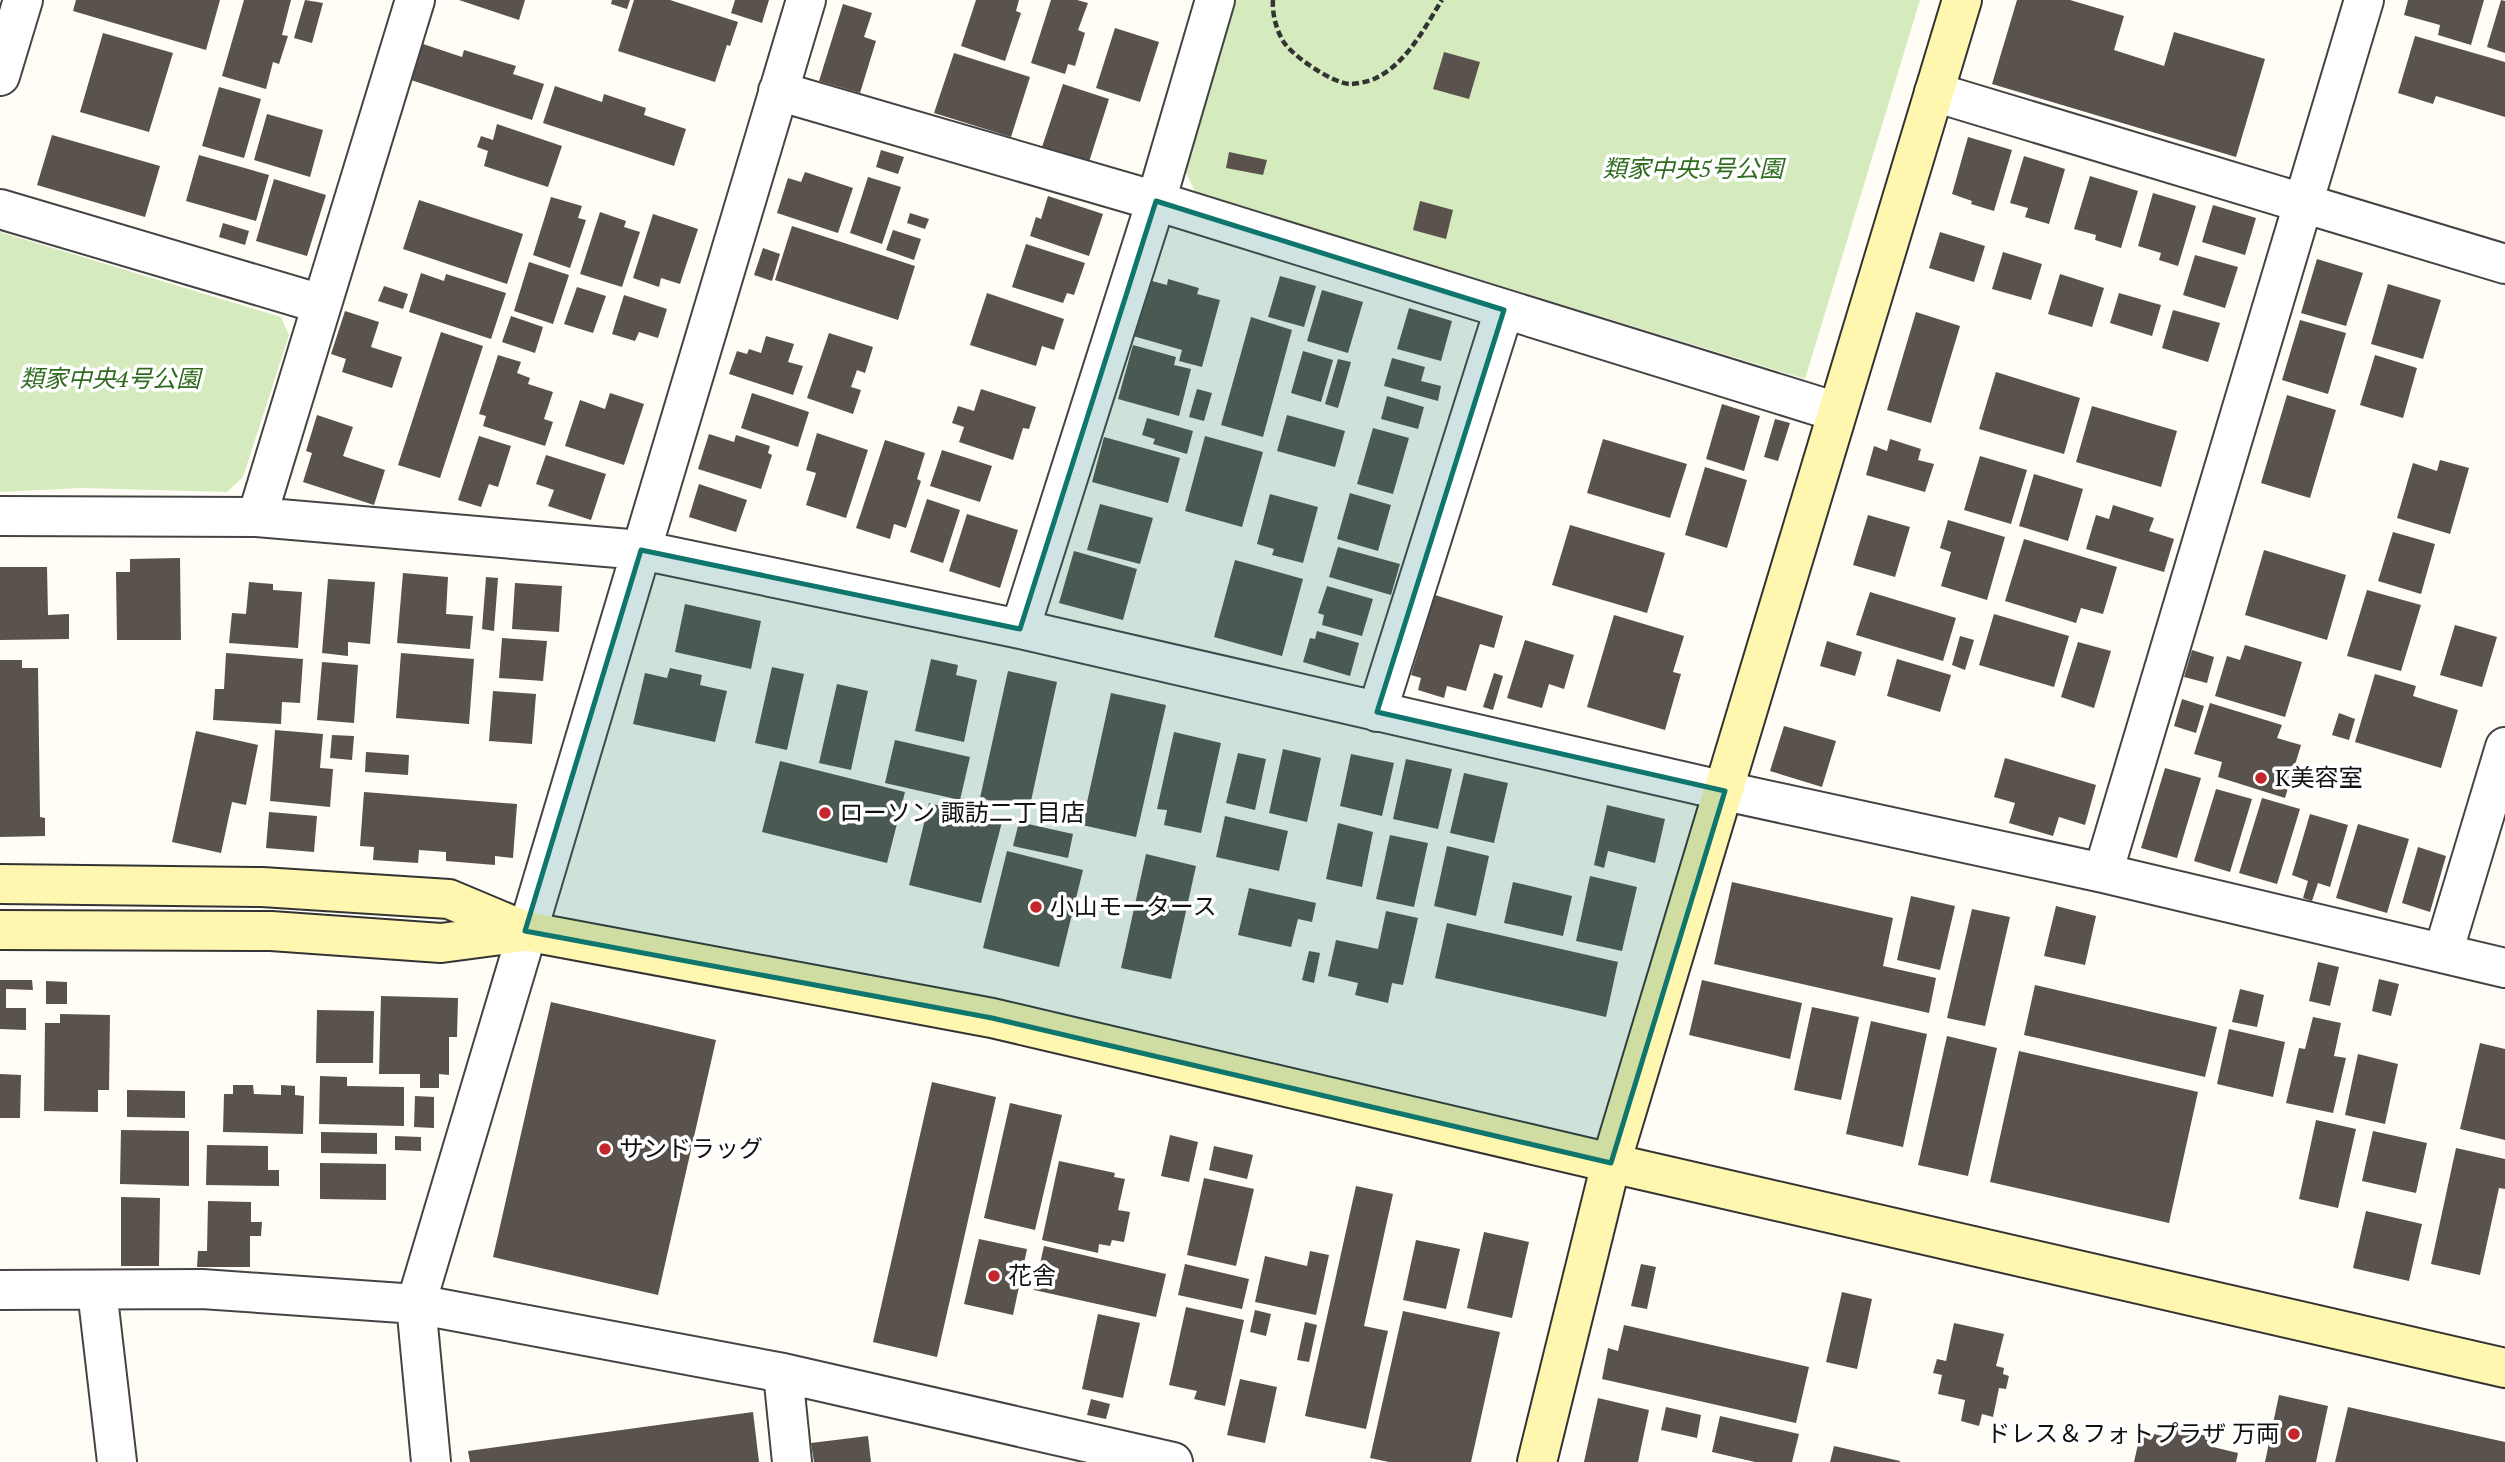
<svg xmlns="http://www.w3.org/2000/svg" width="2505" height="1462" font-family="'PT Serif','Noto Sans JP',serif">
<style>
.green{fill:#d5ebbd}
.building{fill:#5a524d}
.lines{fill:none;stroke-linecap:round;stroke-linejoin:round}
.street-casing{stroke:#444;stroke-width:42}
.secondary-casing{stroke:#333;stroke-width:42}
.path{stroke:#333;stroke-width:4.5;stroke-dasharray:7 3.5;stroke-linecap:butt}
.street{stroke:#fff;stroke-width:38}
.secondary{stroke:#fff6b0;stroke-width:38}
.marked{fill:#0f766e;fill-opacity:0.2;stroke:#0f766e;stroke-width:5;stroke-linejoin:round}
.poi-dot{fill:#c4262e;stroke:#fff;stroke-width:2.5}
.labels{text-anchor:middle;stroke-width:7;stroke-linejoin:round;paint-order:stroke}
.park-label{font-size:24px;font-style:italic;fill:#2f6b1f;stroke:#fff}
.poi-label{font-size:24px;fill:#111;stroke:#fff;text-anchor:start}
</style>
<rect width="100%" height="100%" fill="#fffdf5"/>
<!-- green -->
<path class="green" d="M1234,0h686l-115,379 -610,-187 -12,-27z
M0,232l281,85 8,18 -46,142 -16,15 -146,-4 -81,4z"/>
<!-- building -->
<path class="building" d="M76,0h144l-14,50 -133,-39z
M244,0h47l-9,35 6,1 -9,28 -6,-2 -7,27 -44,-13z
M305,0l18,3 -11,40 -18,-5z
M459,0h66l-6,20z
M612,0h18l-3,9 -16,-5z
M634,0h36l68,22 -8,24 -3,-1 -12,37 -97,-31z
M735,0h34l-7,23 -31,-10z
M976,0h43l-3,11 5,2 -16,48 -44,-15z
M1051,0h26l11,3 -10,27 7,3 -10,33 -7,-2 -3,10 -34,-11z
M2017,0h53l54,16 -10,34 50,16 10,-34 91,27 -29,98 -244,-73z
M2408,0h76l-13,45 -33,-10 2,-10 -36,-10z
M2501,0l4,1v52l-18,-6z
M843,4l29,9 -8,24 12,4 -16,52 -41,-12z
M1115,28l44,14 -19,60 -44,-14z
M103,33l70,20 -24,79 -69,-20z
M2415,36l90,26v55l-69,-21 -3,8 -35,-11z
M423,44l39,13 2,-7 52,16 -3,8 31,10 -12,36 -121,-40z
M1444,52l36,10 -11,37 -36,-10z
M954,53l76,24 -19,60 -77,-24z
M1063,84l46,15 -20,63 -47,-15z
M555,86l47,16 2,-8 42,14 -2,7 42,14 -12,37 -131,-43z
M219,87l42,12 -17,59 -42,-12z
M267,114l56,16 -13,47 -56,-17z
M497,124l65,22 -14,41 -64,-21 4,-15 -11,-4 4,-11 12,4z
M52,135l108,31 -15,51 -108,-32z
M1968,137l44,13 -18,61 -23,-7 1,-3 -20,-7z
M881,150l23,7 -6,17 -22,-7z
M1229,152l38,8 -4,15 -37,-7z
M199,155l70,20 -13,46 -70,-20z
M2024,156l41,13 -16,55 -24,-7 3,-9 -18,-5z
M805,172l48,16 -15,45 -61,-20 11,-35 13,4z
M2090,176l48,15 -17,57 -26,-8 1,-5 -22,-6z
M868,177l33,10 -19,57 -32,-11z
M274,179l52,16 -19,61 -51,-15z
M2153,193l43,13 -18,60 -19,-6 2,-7 -23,-7z
M1048,196l55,18 -14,42 -59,-20 6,-19 5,2z
M551,197l31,9 -4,12 8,2 -16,48 -37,-13z
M419,200l104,34 -16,50 -104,-35z
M1420,201l33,9 -7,29 -33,-9z
M2213,205l43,13 -11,37 -43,-13z
M600,212l26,9 -2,6 16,5 -18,55 -42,-13z
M910,213l19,6 -4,10 -18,-6z
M653,214l45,15 -18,55 -19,-6 -2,9 -26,-9z
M223,223l26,8 -4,14 -26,-8z
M792,226l123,40 -17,54 -123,-40z
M893,230l28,9 -7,21 -28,-10z
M1940,232l45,14 -11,36 -45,-14z
M1026,244l59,19 -11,32 -7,-2 -4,10 -51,-16z
M763,248l17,6 -8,27 -18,-6z
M2003,252l39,12 -11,36 -39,-11z
M2195,255l43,12 -13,41 -42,-13z
M2317,259l46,14 -17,53 -45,-13z
M529,262l40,13 -16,49 -39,-13z
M421,273l23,8 2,-7 60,19 -15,46 -82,-27z
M2060,274l44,14 -12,39 -44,-13z
M1280,276l36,10 -12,41 -36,-10z
M1168,279l31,9 -2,6 23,6 -18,67 -23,-6 3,-11 -49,-14 15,-56 19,5z
M2388,284l53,16 -18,59 -52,-15z
M384,286l24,8 -5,15 -25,-8z
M577,287l29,9 -13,37 -29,-9z
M1322,290l41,12 -15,51 -41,-12z
M987,293l77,26 -10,31 -12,-4 -6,20 -66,-21z
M2119,293l42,12 -9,31 -42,-13z
M624,295l43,14 -9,29 -19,-6 -4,9 -23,-7z
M1409,308l43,13 -11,40 -44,-12z
M2173,310l47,13 -12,39 -46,-14z
M345,311l34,11 -8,25 31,10 -10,31 -50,-16 4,-13 -15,-5z
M1916,312l44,14 -29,97 -44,-13z
M511,316l32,11 -8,26 -33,-11z
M1251,317l41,13 -29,107 -42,-12z
M2300,320l46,13 -18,61 -46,-14z
M441,332l42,14 -43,132 -42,-13z
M829,333l44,14 -8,26 -8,-3 -6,17 10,3 -8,24 -46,-16z
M766,336l28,8 -6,18 15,4 -10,29 -64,-21 8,-23 10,3 2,-5 12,4z
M1133,345l43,12 -2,8 17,4 -12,47 -61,-17z
M1303,351l30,9 -12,42 -30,-9z
M498,355l23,7 -4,11 13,5 -2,6 25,8 -9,27 9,3 -8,24 -62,-20 3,-10 -7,-2z
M2375,355l42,13 -14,50 -43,-13z
M1392,358l33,9 -4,14 20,5 -3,15 -54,-15z
M1338,359l13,3 -13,46 -13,-4z
M1996,372l84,26 -16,56 -85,-25z
M981,389l55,18 -7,22 -6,-1 -10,32 -54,-18 5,-15 -12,-4 6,-17 16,5z
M1197,389l15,4 -8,28 -15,-4z
M610,393l34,11 -20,61 -59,-19 15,-46 25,9z
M752,393l57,19 -11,35 -57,-19z
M2287,395l49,15 -26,88 -49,-15z
M1387,396l37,11 -6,22 -37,-10z
M1722,404l38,12 -16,55 -38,-12z
M2092,406l85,25 -16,56 -85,-25z
M317,415l36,12 -10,29 42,14 -11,35 -71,-23 9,-29 -6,-2z
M1287,415l58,16 -10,36 -58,-16z
M1147,418l46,13 -6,23 -34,-10 2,-5 -13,-4z
M1775,419l15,4 -12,38 -14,-4z
M1373,428l36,10 -16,56 -36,-10z
M817,433l51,17 -22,68 -40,-13 10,-32 -10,-3z
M709,434l25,8 2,-7 34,11 -2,7 4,2 -11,34 -63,-20z
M479,436l32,10 -13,41 -9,-3 -8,23 -23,-7z
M1205,436l58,16 -21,75 -57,-16z
M1104,437l76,21 -12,45 -76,-21z
M1603,439l84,25 -17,54 -83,-25z
M1890,439l31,10 -3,11 16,4 -9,28 -59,-17 8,-29 13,5z
M885,440l40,13 -8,26 4,2 -15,47 -12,-4 -4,15 -34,-11z
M942,450l50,16 -12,36 -50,-16z
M546,455l60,19 -15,46 -43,-14 6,-16 -18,-6z
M1980,456l47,14 -16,54 -47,-14z
M2440,460l29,8 -19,66 -53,-16 16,-55 24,8z
M1705,467l42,13 -20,68 -42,-13z
M2034,474l49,15 -15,52 -49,-15z
M699,484l48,16 -11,32 -47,-15z
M1350,493l41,12 -13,46 -41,-12z
M1270,494l48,13 -15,56 -31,-8 2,-6 -17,-5z
M927,499l33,11 -17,53 -33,-11z
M1100,504l53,14 -13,46 -53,-14z
M2113,505l41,13 -5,13 25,8 -10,33 -78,-23 10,-34 13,4z
M967,514l51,16 -18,58 -51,-17z
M1868,515l42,12 -15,50 -42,-12z
M1948,520l57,17 -18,63 -46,-14 10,-34 -11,-4z
M1570,525l95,28 -18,60 -95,-28z
M2393,532l42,12 -14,50 -43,-13z
M2024,539l93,28 -14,47 -22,-6 -5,15 -71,-22z
M1338,547l62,17 -9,31 -62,-18z
M2264,550l82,25 -19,65 -82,-25z
M1074,551l63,18 -14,51 -64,-17z
M180,558l1,82h-64l-1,-68h14v-13z
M1235,560l68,19 -21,77 -68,-19z
M0,567h47l1,48 21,-1v25l-69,1z
M403,573l45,4 -2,37 27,2 -3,33 -73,-6z
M486,577l12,1 -4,53 -12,-2z
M328,579l47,3 -5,62 -22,-2v14l-26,-3z
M249,582l24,2v6l29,2 -4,56 -69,-5 3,-30 14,1z
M515,583l47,3 -3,46 -47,-3z
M1327,586l46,13 -11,37 -40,-11 2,-10 -6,-2z
M2367,590l54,15 -20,66 -54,-15z
M1870,592l86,26 -13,43 -87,-26z
M1435,595l68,21 -9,32 -14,-4 -14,47 -19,-5 -3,12 -26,-8 3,-12 -10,-3z
M685,604l76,17 -10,48 -76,-17z
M1994,614l75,22 -15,51 -75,-22z
M1614,615l70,21 -11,36 8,2 -16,56 -78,-23z
M2455,625l42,12 -15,50 -42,-12z
M1317,631l42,12 -9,33 -47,-14 7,-24 5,1z
M1960,636l14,4 -9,30 -13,-5z
M502,638l45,3 -4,40 -44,-3z
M1525,640l49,15 -10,34 -15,-5 -7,24 -35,-10z
M1827,641l35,11 -7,24 -35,-10z
M2078,642l33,9 -17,57 -33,-11z
M2245,645l57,17 -17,55 -70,-21 12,-40 13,4z
M2192,650l22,7 -7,26 -23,-6z
M226,653l77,6 -3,44 -18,-1 -1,22 -68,-4 2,-31h9z
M401,653l73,6 -5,65 -73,-6z
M931,659l27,6 -2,10 21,5 -13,62 -49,-11z
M1897,659l54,16 -11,37 -53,-16z
M0,660h22v8h16l2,149 5,1v18l-45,1z
M322,662l36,3 -4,58 -37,-3z
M772,667l32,7 -17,76 -32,-7z
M670,668l32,7 -2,10 27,6 -12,51 -82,-18 12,-51 22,5z
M1008,671l49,11 -28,128 -49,-12z
M1494,673l9,3 -10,34 -10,-3z
M2375,674l41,12 -3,10 45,14 -17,58 -86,-26z
M837,684l31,7 -17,79 -32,-7z
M493,691l43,3 -4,50 -43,-3z
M1111,693l55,12 -30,132 -54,-12z
M2182,699l22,7 -8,27 -22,-7z
M2210,703l72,22 -5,13 24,7 -16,53 -67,-21 4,-15 -28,-8z
M2339,713l16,6 -6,21 -17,-5z
M1784,726l52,15 -14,46 -52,-16z
M275,730l48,4 -3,34 13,1 -3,38 -60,-6z
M196,731l62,14 -12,60 -14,-3 -11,51 -49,-11z
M1174,732l47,11 -20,90 -37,-8 3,-15 -10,-1z
M332,735l22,1 -2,24 -22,-2z
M895,740l75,17 -10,43 -75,-17z
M1283,749l38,9 -14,64 -38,-9z
M366,752l43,3 -1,20 -43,-3z
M1238,753l28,6 -11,51 -29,-7z
M1351,754l43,9 -12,53 -42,-10z
M2005,758l91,27 -11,40 -26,-8 -6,19 -44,-13 6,-20 -21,-6z
M1406,759l46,10 -14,60 -45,-10z
M780,761l125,31 -18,71 -125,-31z
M2165,768l36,10 -24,80 -36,-10z
M1464,773l44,10 -14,60 -44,-10z
M2216,789l36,10 -22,73 -36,-11z
M364,792l153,12 -4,54 -18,-2v9l-49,-4v-9l-27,-2 -1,13 -45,-3 1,-13 -14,-1z
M2262,798l38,11 -23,75 -38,-11z
M929,803l73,19 -21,81 -72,-18z
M1607,805l58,14 -10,44 -47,-12 -4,17 -10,-3z
M269,812l48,4 -3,36 -48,-4z
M2310,814l38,11 -18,62 -12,-4 -6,18 -9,-3 5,-17 -16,-6z
M1225,816l63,15 -9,40 -63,-14z
M1019,822l54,12 -5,24 -55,-12z
M1338,823l35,9 -11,55 -36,-8z
M2358,824l51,15 -22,74 -51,-15z
M1390,835l38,8 -14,64 -38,-8z
M1447,846l42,10 -13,60 -42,-10z
M2418,847l28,9 -16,56 -28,-9z
M1007,851l76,19 -24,97 -76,-19z
M1146,854l50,12 -25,113 -50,-11z
M1590,876l47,11 -15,64 -46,-10z
M1513,882l59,14 -9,40 -59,-13z
M1732,882l161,36 -10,48 53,12 -7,35 -215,-49z
M1249,888l67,15 -4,19 -14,-3 -7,28 -53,-12z
M1911,896l44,10 -15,64 -43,-10z
M2056,906l40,10 -11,49 -41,-9z
M1972,909l38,8 -25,109 -38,-8z
M1386,911l32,7 -15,67 -11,-2 -4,20 -33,-8 3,-12 -30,-7 8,-36 42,9z
M1447,923l171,39 -12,55 -171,-39z
M1309,951l11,2 -6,30 -12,-3z
M2318,962l21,5 -9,39 -21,-5z
M2379,979l20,5 -8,32 -19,-5z
M0,980h32l1,10 -27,-1v19h20v22l-26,-1z
M1702,980l100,23 -12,56 -101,-24z
M46,981l21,1v22h-21z
M2035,985l182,42 -12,50 -181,-42z
M2240,989l24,6 -7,32 -25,-5z
M381,996l77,2 -1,39h-8v38l-10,-1v14h-19v-14h-41z
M551,1002l165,38 -58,255 -165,-38z
M1812,1007l47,10 -18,83 -47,-10z
M317,1010l57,1 -1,52h-57z
M60,1014l50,1 -1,75h-11v22l-54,-1 1,-88h15z
M2313,1017l28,6 -7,33 12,2 -13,55 -47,-10 13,-55 6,1z
M1871,1021l56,13 -24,113 -57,-13z
M2229,1029l56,13 -12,55 -56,-13z
M1947,1036l50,12 -29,128 -50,-11z
M2480,1043l25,6v91l-45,-11z
M2019,1051l179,41 -29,131 -179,-41z
M2358,1054l40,10 -13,60 -40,-9z
M0,1074l21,1 -1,43h-20z
M320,1076l27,1v9l57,1v39l-85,-2z
M932,1082l64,15 -59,260 -64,-15z
M233,1085h20l1,9 27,1v-10l14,1v9l9,1 -1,38 -80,-2 1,-38h9z
M127,1090l58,1v27l-58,-1z
M415,1096l19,1v31l-20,-1z
M1010,1103l52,12 -27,115 -51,-12z
M2316,1120l40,9 -18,79 -39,-9z
M121,1130l68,1v55l-69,-2z
M2373,1131l54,12 -11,50 -54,-12z
M321,1132l56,1v21l-56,-1z
M1170,1135l28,7 -9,40 -28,-6z
M395,1136l26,1v14l-26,-1z
M207,1145l61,1v24h11v16l-73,-1z
M1214,1146l39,9 -6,24 -38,-9z
M2456,1148l49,11v30l-6,-1 -19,87 -49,-11z
M1059,1161l56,12 -1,4 11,2 -7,31 12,2 -6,30 -12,-2 -2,6 -11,-2 -1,9 -56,-13z
M320,1163l66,1v36l-66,-1z
M1204,1178l50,11 -18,77 -49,-11z
M1356,1186l37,8 -29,132 24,5 -22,98 -61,-13z
M121,1197l39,1 -1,68h-38z
M208,1201l43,1v20h11l-1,14h-11v31h-53l1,-16h9z
M2366,1211l56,13 -13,57 -56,-13z
M1484,1232l45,10 -17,76 -45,-10z
M979,1239l48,10 -14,66 -49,-11z
M1416,1240l44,9 -14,60 -43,-9z
M1044,1246l122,28 -10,43 -122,-27z
M1310,1251l19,4 -13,60 -61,-13 10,-46 42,10z
M1185,1264l64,15 -7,30 -64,-14z
M1641,1264l15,3 -9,42 -16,-3z
M1842,1292l30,7 -15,70 -31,-7z
M1186,1307l58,13 -19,86 -31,-7 3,-8 -28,-6z
M1255,1310l16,4 -5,22 -16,-4z
M1403,1311l97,21 -29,130h-82l-19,-4z
M1098,1314l42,9 -17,75 -41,-9z
M1305,1322l12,3 -8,37 -12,-2z
M1954,1323l50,11 -8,32 8,2 -1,6 6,2 -3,13 -7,-1 -6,29 -11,-3 -3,12 -18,-5 4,-21 -27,-6 4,-19 -9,-2 4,-14 9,2z
M1624,1325l185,42 -13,56 -194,-44 6,-31 10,3z
M1240,1379l37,8 -12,56 -38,-8z
M2279,1395l49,11 -12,56h-51z
M1598,1398l51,12 -11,52h-54z
M1091,1399l19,5 -4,15 -19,-4z
M1666,1407l35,8 -4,23 -36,-8z
M2348,1407l157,35v20h-170z
M753,1412l6,50h-289l-2,-11z
M1720,1416l79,18 -7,28h-37l-43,-10z
M2170,1428l46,10 -3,9 25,6 -2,9h-102l7,-31 26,6z
M868,1436l3,26h-57l-3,-19z
M1834,1446l66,15v1h-70z"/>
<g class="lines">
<!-- street casing -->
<g class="street-casing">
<path id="street" d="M0,76l23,-76
M778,91l378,110 681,211
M1934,92l571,172
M0,209l321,95
M0,516l257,1 384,33 379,79 705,162 378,82 402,95
M257,517l158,-517
M1020,629l136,-428 59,-201
M1377,712l127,-402
M2103,873l261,-873
M2443,953l62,-206
M0,1290l202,-1 214,15 367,69 390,89
M97,1290l20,172
M783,1373l9,89
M431,1462l-15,-158 390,-1304"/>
</g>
<!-- secondary casing -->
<g class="secondary-casing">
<path id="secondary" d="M0,884l262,3 187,12 76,32 467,87 619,145 894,205
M0,930l271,1 170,12 82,-11
M1537,1462l74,-299 351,-1163"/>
</g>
<!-- path -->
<path class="path" d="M1273,0c-1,13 3,29 10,41 9,15 49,42 67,43 7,0 20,-3 26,-6 31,-15 49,-51 66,-78"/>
<!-- street -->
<use href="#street" class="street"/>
<!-- secondary -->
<use href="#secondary" class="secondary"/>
</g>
<!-- marked area -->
<path class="marked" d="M1156,201l348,109 -127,402 348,79 -114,372 -619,-145 -467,-87 116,-381 379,79z"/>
<!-- markers -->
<g class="poi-dot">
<circle cx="2261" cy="778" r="7"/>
<circle cx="825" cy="813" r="7"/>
<circle cx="1036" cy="907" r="7"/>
<circle cx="605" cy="1149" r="7"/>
<circle cx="994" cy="1276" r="7"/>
<circle cx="2294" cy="1434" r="7"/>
</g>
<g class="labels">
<!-- park labels -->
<g class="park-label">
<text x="1693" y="177">類家中央5号公園</text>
<text x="110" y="387">類家中央4号公園</text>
</g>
<!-- poi labels -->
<g class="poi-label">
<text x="2275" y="786">K美容室</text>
<text x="839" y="821">ローソン 諏訪二丁目店</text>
<text x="1050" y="915">小山モータース</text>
<text x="619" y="1157">サンドラッグ</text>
<text x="1008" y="1284">花舎</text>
<text x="2280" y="1442" text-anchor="end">ドレス＆フォトプラザ 万両</text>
</g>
</g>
</svg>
